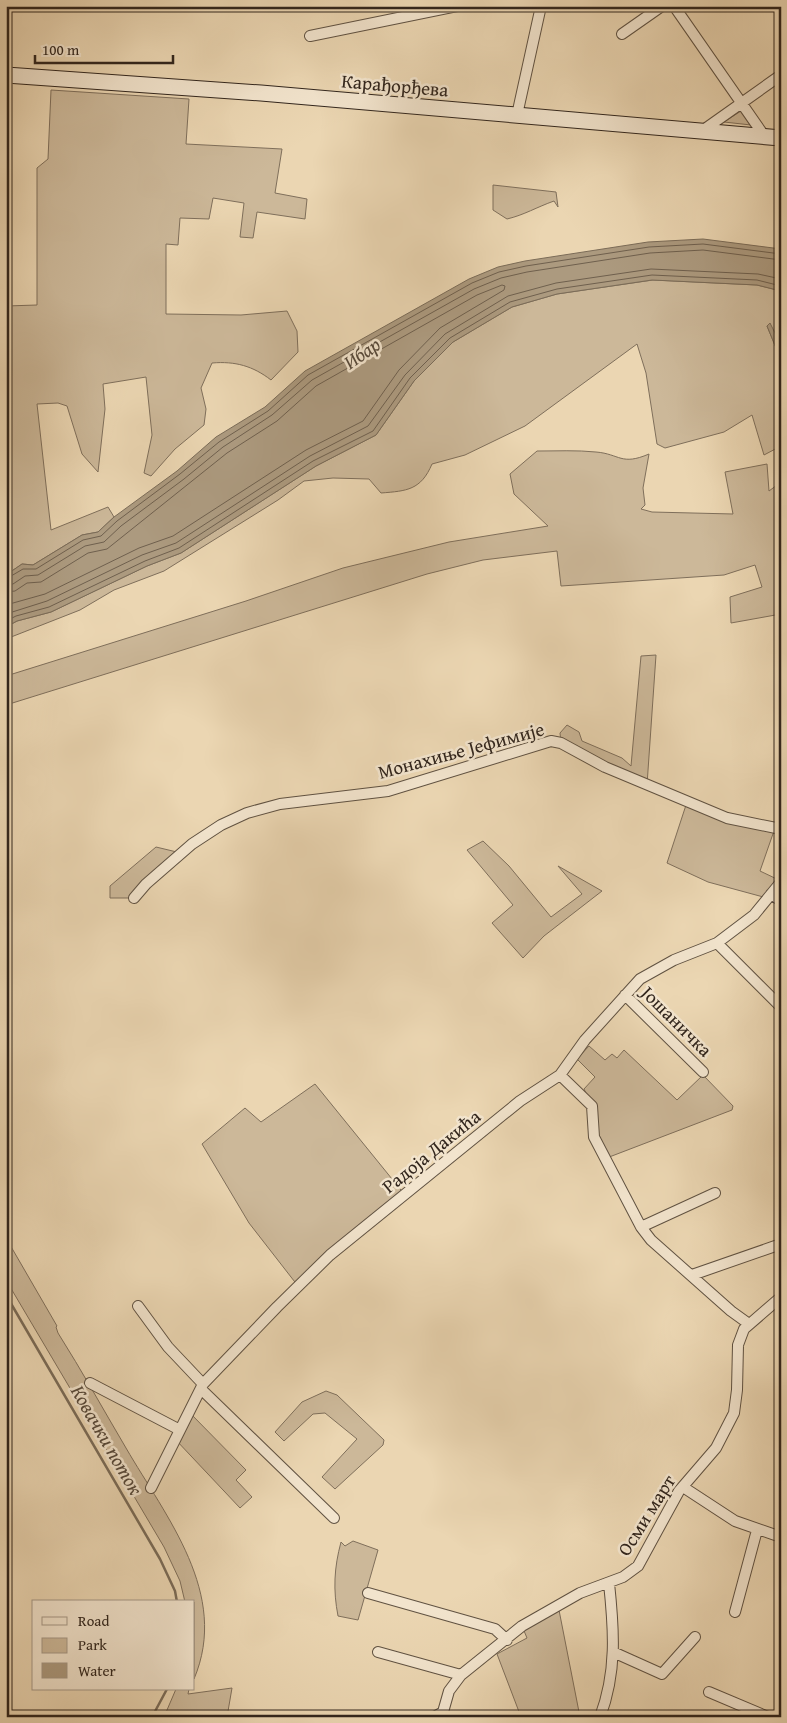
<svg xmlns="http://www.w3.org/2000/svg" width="787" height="1723" font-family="'Gentium Book Plus',serif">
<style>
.green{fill:#ccb899;stroke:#7f6f5b}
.water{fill:#ac9a7f;stroke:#7b6c58}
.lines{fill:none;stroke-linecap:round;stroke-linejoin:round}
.shore{stroke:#6f604e;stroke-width:1}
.stream{stroke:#7b6c58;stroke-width:2.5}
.street-casing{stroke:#605242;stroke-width:12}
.secondary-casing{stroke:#32261d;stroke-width:17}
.street{stroke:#f2e4cd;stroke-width:10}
.secondary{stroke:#f2e4cd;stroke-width:15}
.labels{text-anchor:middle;stroke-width:5;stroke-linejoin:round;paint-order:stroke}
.street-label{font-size:19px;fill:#32261d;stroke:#f2e4cd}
.water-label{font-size:20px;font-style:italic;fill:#57493a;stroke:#f2e4cd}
</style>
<rect width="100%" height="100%" fill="#ebd6b2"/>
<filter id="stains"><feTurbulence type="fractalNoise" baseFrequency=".004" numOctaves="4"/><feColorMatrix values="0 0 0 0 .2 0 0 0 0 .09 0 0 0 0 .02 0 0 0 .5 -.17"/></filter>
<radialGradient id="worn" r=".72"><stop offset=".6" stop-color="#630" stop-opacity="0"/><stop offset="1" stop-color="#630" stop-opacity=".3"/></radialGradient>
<!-- green -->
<path class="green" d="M51,90l138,9 -3,45 96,5 -7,44 32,6 -2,20 -48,-7 -4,26 -13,-1 4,-34 -31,-5 -4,21 -29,-1 -2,27 -12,-1v70l75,1 46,-4 10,20 1,21 -27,28c-18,-14 -36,-19 -59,-17l-11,25 5,21 -2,16 -29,24 -24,27 -7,-3 8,-38 -6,-58 -43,7 2,25 -7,63 -16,-18 -15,-48 -9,-3 -21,1 14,126 57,-23 6,10 -16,15 -16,3 -49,30 -11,-1 -16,11v-269l31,-1v-137l11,-9z
M741,111l6,4 4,10 -27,-3z
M493,185l63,7 2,15 -4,-6c-17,6 -30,14 -47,18l-14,-9z
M653,280l104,5 24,6v54l-4,-12 -10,-7 14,34v86l-17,9 -12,-40 -28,17 -59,16 -8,-4 -11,-71 -9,-29 -112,82 -60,29 -33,9c-11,26 -25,27 -51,29l-12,-14 -36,-1 -29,3 -26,19 -114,71 -50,19 -34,20 -74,29v-12l11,-6 34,-9 96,-46 34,-13 135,-87 60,-31 38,-54 39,-39 59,-35 45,-13z
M537,451c20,0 40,-1 59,1 24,2 25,14 53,2l-6,34 2,17 -4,4 11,3 81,2 -8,-42 42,-8 2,27 12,-9v132l-50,9 -1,-26 32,-10 -7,-22 -31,10 -163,11 -4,-35 -74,9 -56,14 -421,131v-29l240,-75 97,-33 106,-26 99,-16 -34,-32 -4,-20z
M656,655l-9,130 -86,-42 -1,-10 7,-8 12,7 3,9 40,17 9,8 10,-110z
M687,802l88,26 -15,43 21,10 -14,17 -59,-16 -41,-19z
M483,841l26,25 42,51 31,-23 -24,-28 44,25 -58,45 -21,22 -31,-35 21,-18 -46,-55z
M156,847l25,6 -47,45h-24v-12z
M589,1046l16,14 7,-6 5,4 7,-8 53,50 26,-25 30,31 -1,4 -128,49 -12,-53 -8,-17 11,-12 -18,-18z
M315,1084l90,111 -107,91 -49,-63 -47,-79 43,-36 16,14z
M6,1238l51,88 -1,1 2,6c24,38 45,76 68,115 40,69 104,146 68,231v-77h-9l-5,-21 -16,-34 -158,-267z
M326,1391l11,4 47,45 -1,5 -48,44 -13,-12 35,-38 -32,-26 -12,1 -29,27 -9,-9 27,-30z
M189,1412l57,58 -10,10 16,17 -12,11 -65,-69z
M353,1541l25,9 -20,70 -20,-4c-5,-26 -4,-48 3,-74l4,4z
M558,1605l22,112h-59l-24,-63 30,-16 -5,-12z
M232,1688l-5,29h-63l12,-28h13l-1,5z"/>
<!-- water -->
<path class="water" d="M703,239l78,10v42l-24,-6 -105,-5 -95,14 -45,13 -59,35 -39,39 -38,54 -60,31 -135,87 -34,13 -96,46 -34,9 -11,6v-52l16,-11 11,1 49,-30 16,-3 16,-15 63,-46 39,-34 49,-30 40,-36 164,-92 29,-12 27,-6 123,-19z
M770,323l11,22v15l-14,-34z"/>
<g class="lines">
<!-- shore -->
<path class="shore" d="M6,579l17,-10h13l47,-29 18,-4 16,-15 63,-47 39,-32 49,-31 40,-36 164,-92 27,-11 27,-6 123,-19 54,-3 78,10
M6,585l7,-1 12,-8 13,-1 47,-29 19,-4 17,-16 63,-47 39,-32 49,-32 40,-35 162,-91 27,-11 26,-6 123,-19 53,-3 78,10
M6,592l9,-1 12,-8 14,-1 47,-29 19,-4 120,-96 50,-32 39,-35 161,-91 25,-10 3,1 -1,4 -64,38 -41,42 -36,51 -57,29 -133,86 -34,12 -94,46 -39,11
M6,614l41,-13 95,-46 34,-12 134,-87 58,-30 37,-51 40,-41 63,-38 48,-13 95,-14 107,5 23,5
M6,621l10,-5 33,-9 96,-46 34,-13 134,-87 60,-30 37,-53 40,-40 60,-36 47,-13 95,-14 105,5 24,6"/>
<!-- stream -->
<path class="stream" d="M6,1295l154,264 15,32 2,11
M152,1717l15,-28"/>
<!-- street casing -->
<g class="street-casing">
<path id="street" d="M674,6l91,131
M622,34l40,-28
M310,36l147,-30
M517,115l24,-109
M702,131l79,-56
M771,894l10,7
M134,898l12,-14 46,-40 29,-19 26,-12 33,-9 108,-13 163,-50 10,2 44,24 122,51 54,11
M717,943l64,64
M625,995l78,77
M560,1075l32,31 2,31 47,90 10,13 80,71 18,13
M641,1227l74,-34
M692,1275l89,-31
M138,1306l30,41 35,37
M90,1383l90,47
M201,1389l133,129
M683,1487l52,34 46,16
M151,1488l52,-104 74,-77 53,-52 190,-154 40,-26 25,-35 55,-61 34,-19 43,-17 37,-28 27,-33
M368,1593l127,36 12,11
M735,1612l22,-82
M378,1652l83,23
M613,1652l49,22 33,-37
M709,1692l59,25
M443,1712l6,-21 12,-16 61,-49 58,-33 43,-16 15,-11 41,-75 37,-43 18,-35 3,-23 1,-45 6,-16 37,-32
M434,1717l9,-5
M600,1717c17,-45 14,-87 9,-134"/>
</g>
<!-- secondary casing -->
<g class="secondary-casing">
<path id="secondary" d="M6,75l255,18 520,45"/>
</g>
<!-- street -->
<use href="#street" class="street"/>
<!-- secondary -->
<use href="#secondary" class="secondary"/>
</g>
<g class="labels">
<!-- street labels -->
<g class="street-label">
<text transform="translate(395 85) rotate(5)" y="7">Карађорђева</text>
<text transform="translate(461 750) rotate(-15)" y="7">Монахиње Јефимије</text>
<text transform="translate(677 1021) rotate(45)" y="7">Јошаничка</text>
<text transform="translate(431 1151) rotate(-39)" y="7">Радоја Дакића</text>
<text transform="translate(646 1515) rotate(-58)" y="7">Осми март</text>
</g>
<!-- water labels -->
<g class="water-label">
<text transform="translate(362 353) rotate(-35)" y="7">Ибар</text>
<text transform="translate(107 1440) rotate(60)" y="7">Ковачки поток</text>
</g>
</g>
<!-- margin -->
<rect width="787" height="1723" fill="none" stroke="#ebd6b2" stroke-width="25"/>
<rect x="8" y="8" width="772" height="1708" fill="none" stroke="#32261d" stroke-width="2.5"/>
<rect x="12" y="12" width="762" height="1698" fill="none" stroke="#32261d"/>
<!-- legend -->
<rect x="32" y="1600" width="162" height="90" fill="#f2e4cd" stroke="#a59887"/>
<rect x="42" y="1617" width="25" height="8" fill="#f2e4cd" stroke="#a59887"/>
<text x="78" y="1626" font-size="15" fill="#32261d">Road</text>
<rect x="42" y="1638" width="25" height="15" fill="#ccb899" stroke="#a59887"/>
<text x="78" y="1650" font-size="15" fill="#32261d">Park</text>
<rect x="42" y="1663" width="25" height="15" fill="#ac9a7f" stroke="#a59887"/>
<text x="78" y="1676" font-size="15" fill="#32261d">Water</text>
<!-- scale -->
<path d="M35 55v8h138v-8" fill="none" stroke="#32261d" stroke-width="2.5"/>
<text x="42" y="55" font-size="15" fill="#32261d" stroke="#f2e4cd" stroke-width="4" paint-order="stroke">100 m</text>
<rect width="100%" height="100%" filter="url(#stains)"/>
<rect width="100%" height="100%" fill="url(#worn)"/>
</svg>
